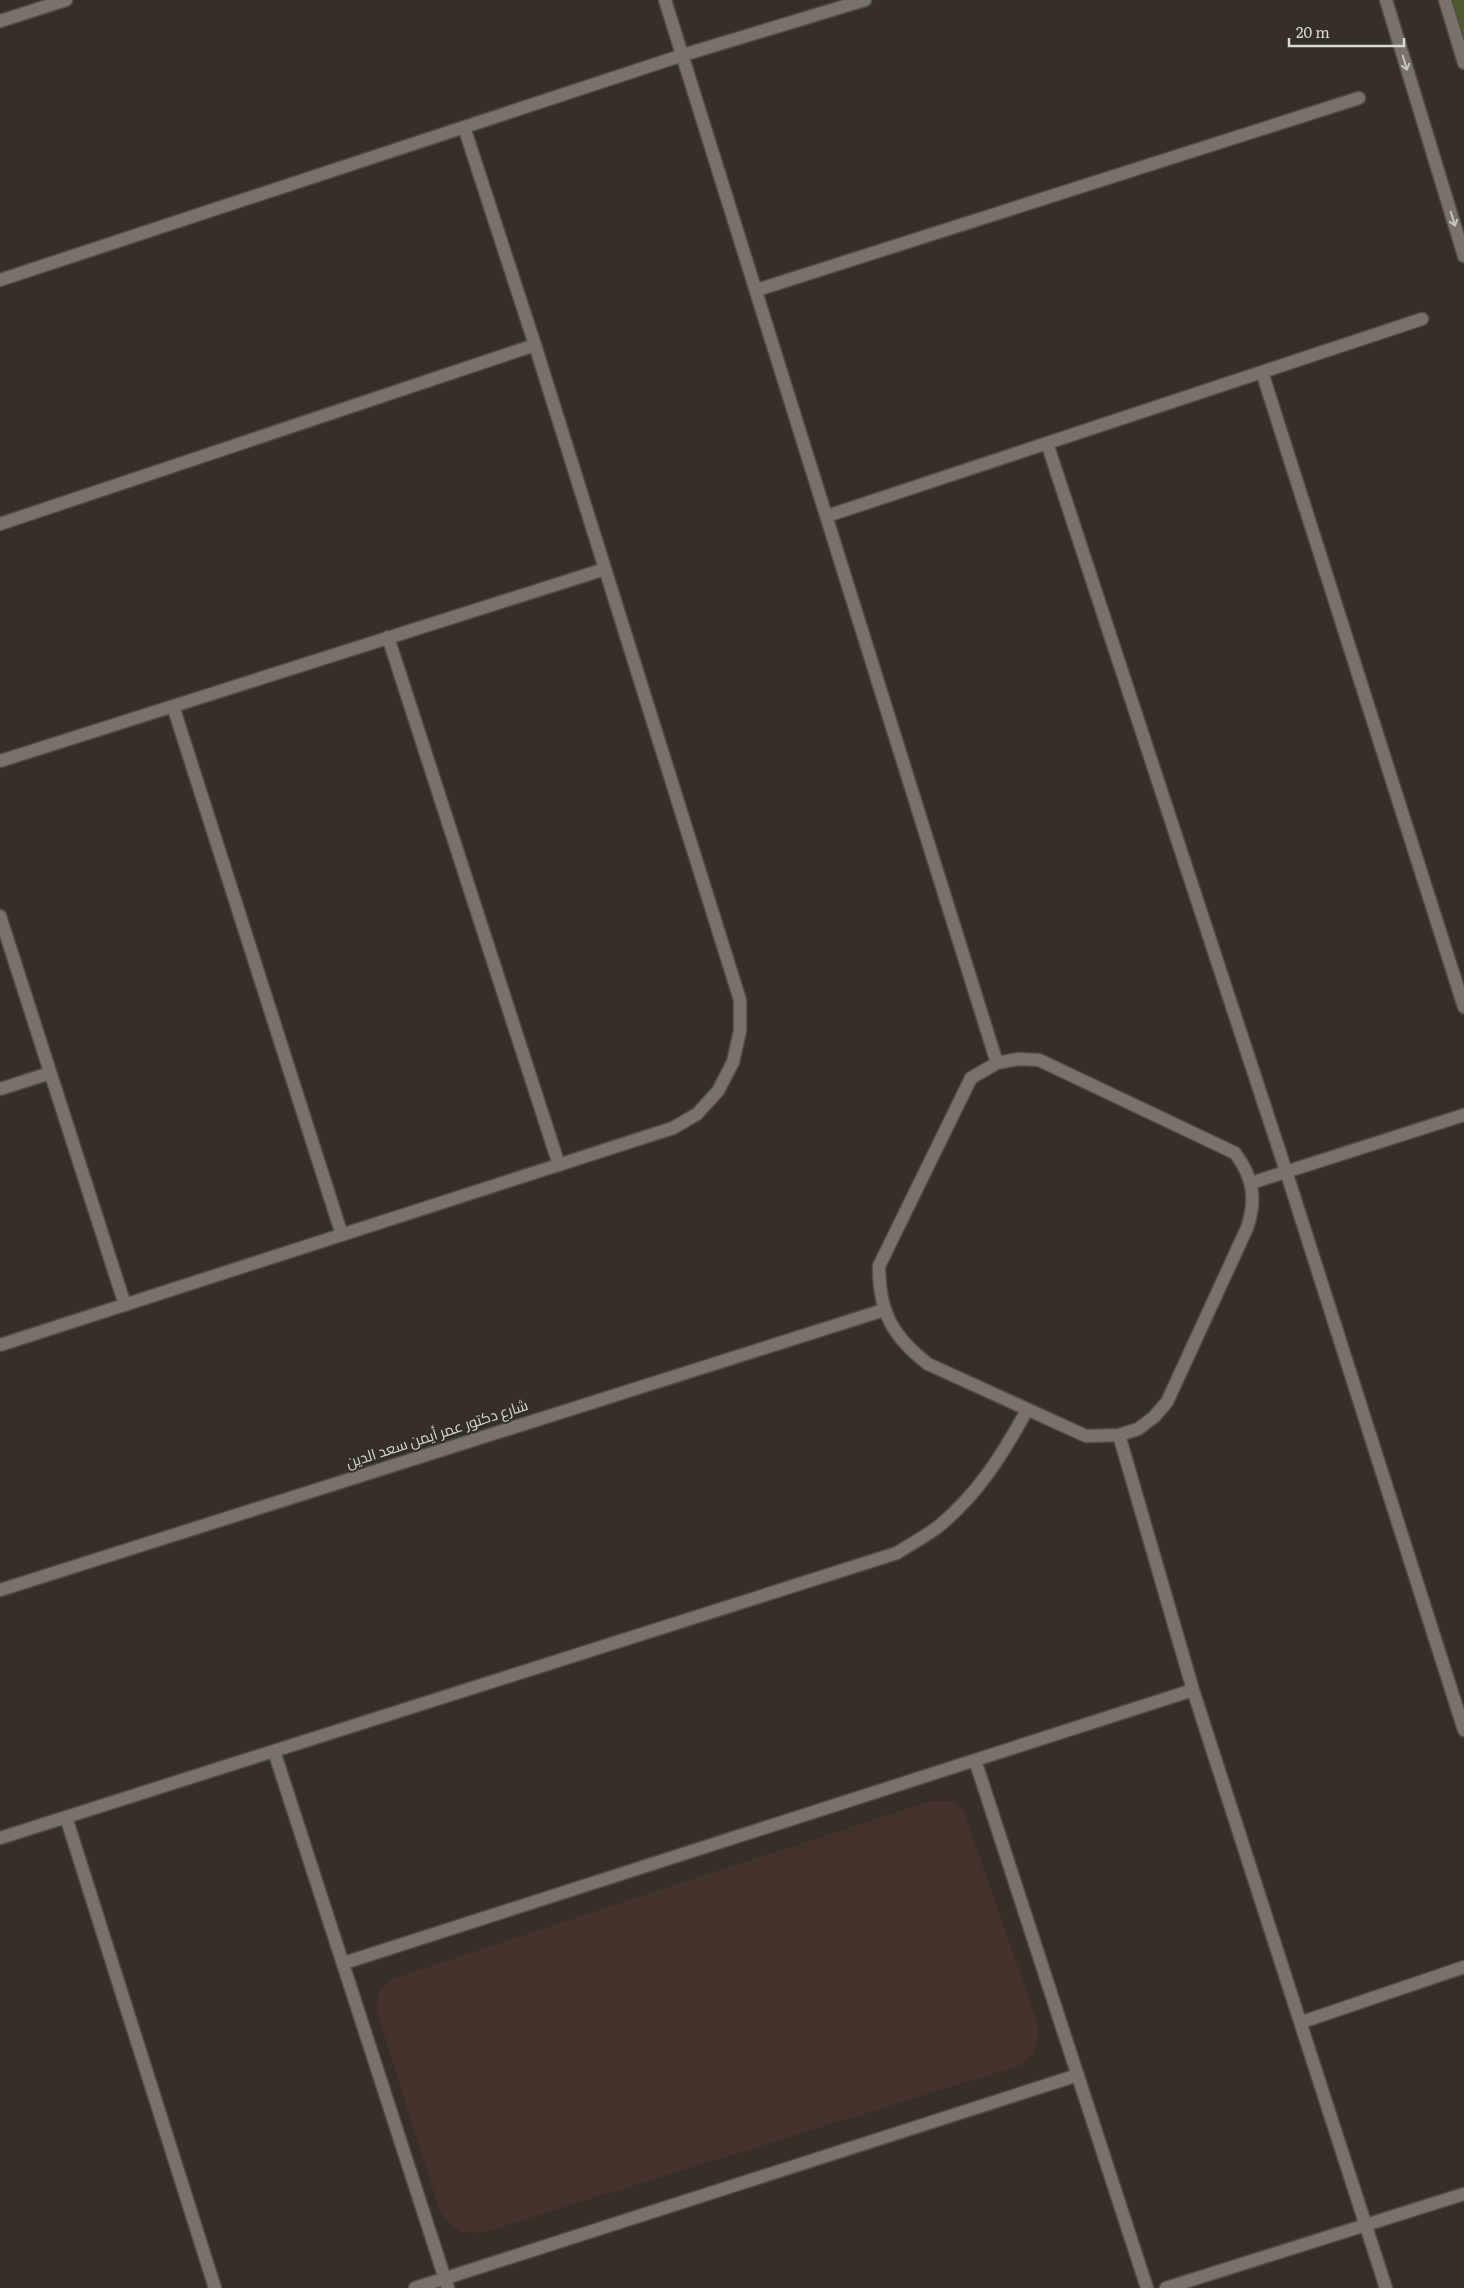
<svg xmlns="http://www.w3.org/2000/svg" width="1464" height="2288" font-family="Literata,Cairo,serif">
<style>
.education{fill:#46322d}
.green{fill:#4d5a2e}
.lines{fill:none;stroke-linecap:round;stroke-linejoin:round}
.minor-casing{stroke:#514d47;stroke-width:15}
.minor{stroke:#79726a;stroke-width:12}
.oneway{stroke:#c7c3be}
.labels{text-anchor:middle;stroke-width:4;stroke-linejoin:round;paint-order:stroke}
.street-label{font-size:15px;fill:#dbd7d3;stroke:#352f28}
</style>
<rect width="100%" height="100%" fill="#352f28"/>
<!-- education -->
<path class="education" d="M929,1801h22l13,10 74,215v12l-5,16 -12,11 -540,168 -19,-1 -13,-8 -9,-12 -64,-203 3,-17 11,-12z"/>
<!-- green -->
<path class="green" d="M1445,0h19v63z"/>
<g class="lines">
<!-- minor casing -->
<g class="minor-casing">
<path id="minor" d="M665,0l332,1063
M1386,0l78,256
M1445,0l19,63
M0,21l66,-21
M0,280l683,-225 182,-55
M757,290l602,-192
M1262,372l202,635
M1047,443l239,728 178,559
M827,516l595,-197
M0,524l535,-179
M388,637l171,528
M173,706l169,529
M0,761l605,-192
M0,916l125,389
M1018,1059l21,1 196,93c18,24 22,46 12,75l-80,174 -13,15 -16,12 -19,6 -33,1 -158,-72c-36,-28 -49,-52 -49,-98l92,-188 26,-15z
M0,1089l50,-16
M1251,1183l213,-68
M0,1345l673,-217 24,-14 21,-23 15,-29 7,-31v-31l-205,-655 -71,-218
M1119,1435l74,255 193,598
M0,1590l884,-280
M274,1751l174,537
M975,1760l172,528
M66,1817l149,471
M0,1838l897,-285c14,-9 29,-17 42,-27 39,-32 64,-72 88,-116
M344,1963l849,-273
M1302,2022l162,-55
M415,2288l663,-213
M1166,2288l298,-94"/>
</g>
<!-- minor -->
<use href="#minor" class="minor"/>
</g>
<!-- one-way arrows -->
<defs><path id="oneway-shaft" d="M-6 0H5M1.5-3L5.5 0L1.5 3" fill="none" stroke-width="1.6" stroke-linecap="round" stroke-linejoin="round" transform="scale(1.25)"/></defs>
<g class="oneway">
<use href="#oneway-shaft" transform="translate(1405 63) rotate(73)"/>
<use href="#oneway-shaft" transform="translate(1453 219) rotate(73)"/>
</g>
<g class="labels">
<!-- street labels -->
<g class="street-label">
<text transform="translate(437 1434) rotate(-18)" y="5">شارع دكتور عمر أيمن سعد الدين</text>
</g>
</g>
<!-- scale -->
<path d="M1289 38v8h115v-8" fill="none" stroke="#dbd7d3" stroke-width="2.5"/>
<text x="1296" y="38" font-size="15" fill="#dbd7d3" stroke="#352f28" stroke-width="4" paint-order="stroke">20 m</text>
</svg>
